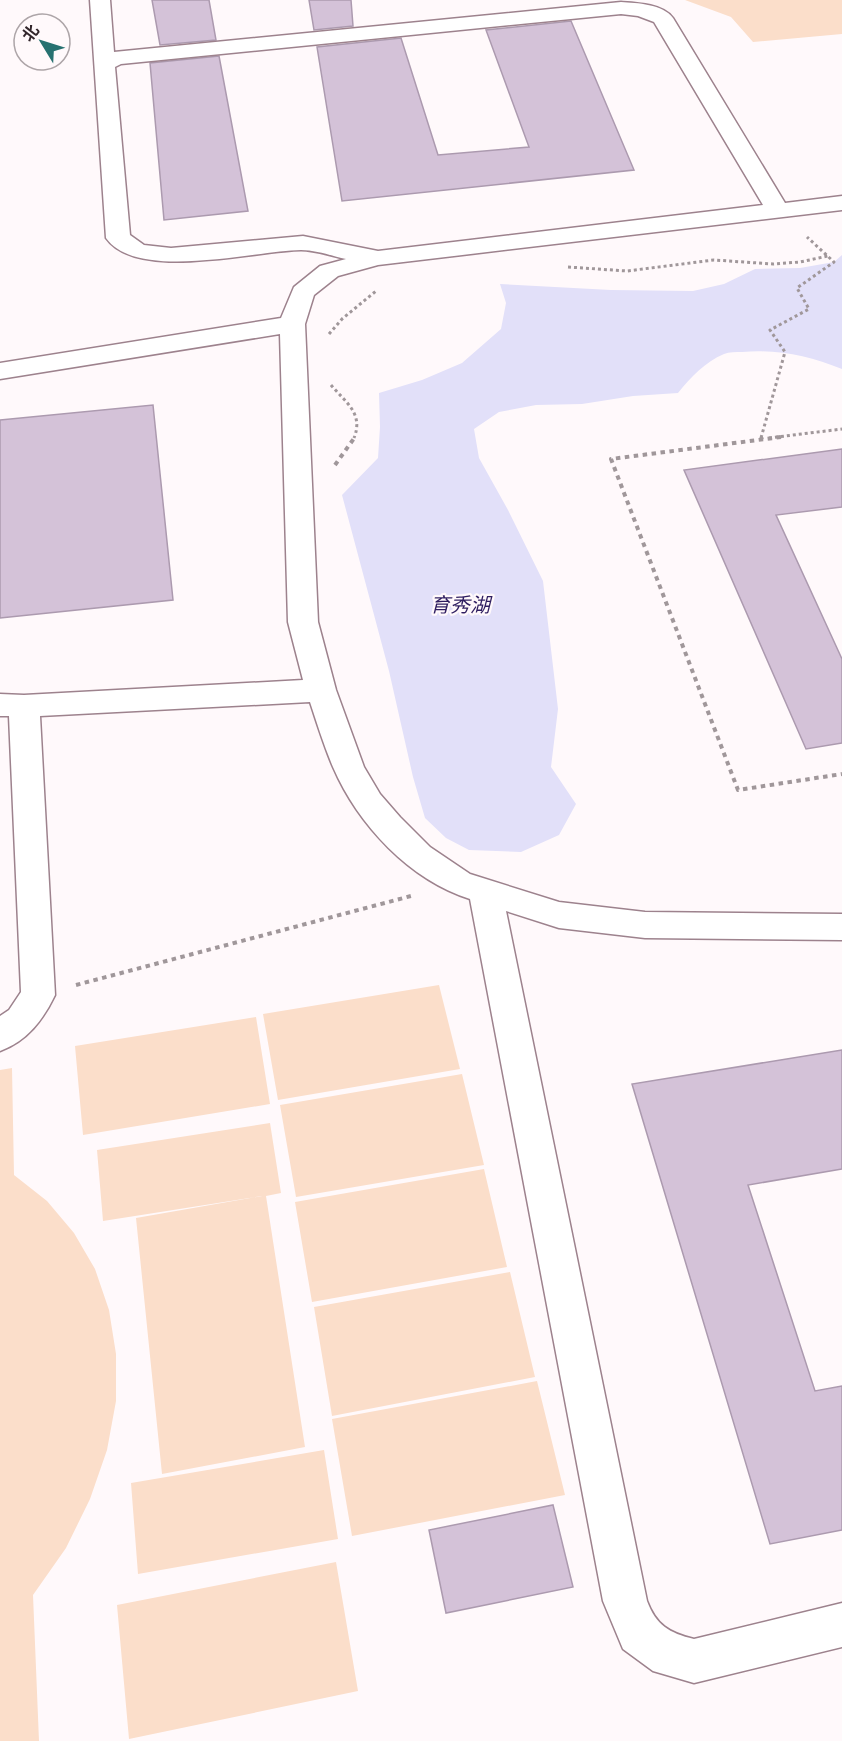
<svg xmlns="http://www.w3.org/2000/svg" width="842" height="1741" font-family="'Fira Sans Condensed','Noto Sans SC',sans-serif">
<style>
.green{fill:#fbdeca}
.water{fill:#e2e0f9}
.building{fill:#d4c2d8;stroke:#ac9aaf;stroke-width:1.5}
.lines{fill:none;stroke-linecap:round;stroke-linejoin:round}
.minor-casing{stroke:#9d828d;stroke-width:3}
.path-far1{stroke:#a0979a;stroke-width:3;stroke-dasharray:3 3;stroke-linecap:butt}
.path{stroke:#a0979a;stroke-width:4;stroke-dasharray:4.5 4.5;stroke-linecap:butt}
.minor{fill:#fff;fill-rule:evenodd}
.labels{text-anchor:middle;stroke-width:4.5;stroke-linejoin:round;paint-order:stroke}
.water-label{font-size:20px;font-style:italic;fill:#2e1d60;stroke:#fff9fb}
</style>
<rect width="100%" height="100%" fill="#fff9fb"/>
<!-- green -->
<path class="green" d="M685,0h157v34l-89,8 -22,-25z
M439,985l21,84 -182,31 -15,-86z
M256,1017l14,87 -187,31 -8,-89z
M12,1068l2,107 33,26 27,32 21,36 14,41 7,44v47l-9,49 -17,49 -24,49 -33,47 6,146h-39v-671z
M462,1074l22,91 -188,32 -16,-92z
M270,1123l11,70 -15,3 39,251 -143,27 -26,-256 126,-22 -159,25 -6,-71z
M484,1169l23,98 -195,35 -17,-100z
M510,1272l25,105 -203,39 -18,-109z
M537,1381l28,114 -213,41 -20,-117z
M324,1450l14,89 -200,35 -7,-91z
M336,1562l22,129 -229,48 -12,-134z"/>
<!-- water -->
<path class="water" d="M842,255v114c-33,-13 -64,-20 -100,-17 -6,0 -13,0 -18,2 -19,8 -33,23 -46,39l-45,3 -51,8 -46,1 -37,7 -25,17 5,29 29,52 35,71 15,128 -7,58 25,37 -17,31 -38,17 -52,-2 -23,-12 -21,-20 -12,-41 -24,-106 -47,-176 36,-37 2,-31 -1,-34 43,-13 40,-17 39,-34 5,-26 -6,-19 111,6 82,1 31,-7 31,-15 45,-1 34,-6z"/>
<!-- building -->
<path class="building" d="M152,0h57l7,40 -56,5z
M309,0h42l2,26 -39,4z
M571,21l63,149 -292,31 -25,-154 84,-9 37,117 91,-8 -43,-117z
M219,56l29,155 -84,9 -14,-157z
M153,405l20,195 -173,18v-198z
M842,449v58l-66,8 66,144v84l-36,6 -122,-279z
M842,1050v119l-94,16 67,206 27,-5v144l-72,14 -138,-460z
M553,1505l20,82 -127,26 -17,-83z"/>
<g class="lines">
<!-- minor casing -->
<g class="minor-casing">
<path id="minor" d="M90,0h20l4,52 507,-50c16,1 42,2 52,16l112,185 57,-7v14l-464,55 -40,11 -24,19 -9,29 13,298 18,68 28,77 16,27 20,23 30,30 40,27 89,28 86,10 197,2v26l-197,-2 -86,-10 -53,-17 141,690c9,24 22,32 47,38l148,-36v44l-148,36 -41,-12 -30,-22 -20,-48 -133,-702c-60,-19 -112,-74 -137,-132 -9,-21 -16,-44 -23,-65l-270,14 15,279c-12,25 -28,46 -55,56v-35l9,-6 12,-18 -12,-276h-9v-22l24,1 279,-15 -15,-58 -8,-288 -280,45v-16l281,-45 13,-31 26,-21 26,-7c-14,-3 -30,-9 -45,-9 -48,1 -164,32 -195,-12zM621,14l17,2 16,6 109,183 -385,46 -75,-15 -132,12 -27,-3 -14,-10 -15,-168 6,-3z"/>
</g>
<!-- path-far1 -->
<path class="path-far1" d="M568,267l59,4 87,-11 59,4 27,-2 28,-6
M329,334l13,-15 34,-28
M331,385c14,17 33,28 23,53
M761,438l24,-86 -15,-22 39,-21 -12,-21 37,-26 -27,-25
M769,438l73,-9"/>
<!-- path -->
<path class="path" d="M781,437l-170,22 127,331 104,-16
M761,440l1,-3
M335,465l20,-28
M76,985l335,-89"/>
<!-- minor -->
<use href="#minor" class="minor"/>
</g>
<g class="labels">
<!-- water labels -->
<g class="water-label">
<text x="460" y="612">育秀湖</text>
</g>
</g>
<!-- north arrow -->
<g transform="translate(42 42) rotate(308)"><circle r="28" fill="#fff9fb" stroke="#ada5a8" stroke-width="1.5"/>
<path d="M0-4.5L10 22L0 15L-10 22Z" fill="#267170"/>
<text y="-9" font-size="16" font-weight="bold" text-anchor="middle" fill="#32262b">北</text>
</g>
</svg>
